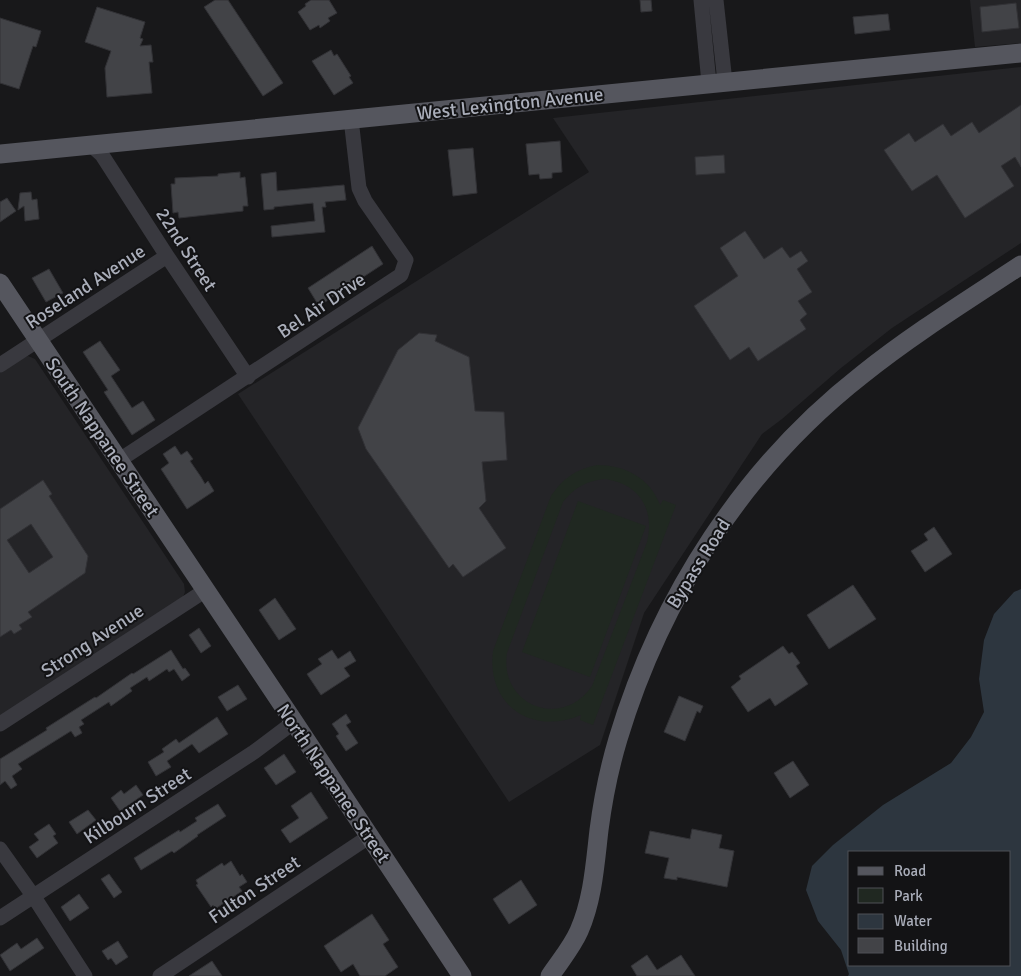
<svg xmlns="http://www.w3.org/2000/svg" width="1021" height="976" font-family="Signika,sans-serif">
<style>
.built{fill:#242427}
.green{fill:#202821;fill-rule:evenodd}
.water{fill:#2d363f;fill-rule:evenodd}
.building{fill:#424347;stroke:#323236;fill-rule:evenodd}
.lines{fill:none;stroke-linecap:round;stroke-linejoin:round}
.minor{stroke:#39393f;stroke-width:15}
.major{stroke:#55565e;stroke-width:19}
.labels{text-anchor:middle;stroke-width:4;stroke-linejoin:round;paint-order:stroke}
.street-label{font-size:19px;fill:#aaaeba;stroke:#131315}
</style>
<rect width="100%" height="100%" fill="#18181a"/>
<!-- built -->
<path class="built" d="M970,0h51v43l-46,4z
M1021,67v176l-129,85 -51,40 -59,51 -20,15 -118,179 -44,132 -91,57 -271,-408 351,-222 -36,-54z
M28,356l7,3 149,225 1,8 -2,5 -183,119v-345l21,-13z"/>
<!-- green -->
<path class="green" d="M597,465c28,0 53,13 63,40l3,-5 13,5 -83,220 -13,-5 1,-5c-49,21 -95,-10 -88,-64l58,-155c11,-17 25,-27 46,-31zM604,479c35,4 51,30 43,63l-55,144c-30,44 -93,20 -85,-33l56,-151c11,-14 23,-21 41,-23z
M578,501l68,25 -56,151 -68,-25z"/>
<!-- water -->
<path class="water" d="M1021,589v387h-173l1,-2 -8,-24 -23,-29 -12,-31 6,-24 21,-21 50,-40 68,-42 20,-26 13,-25 -5,-33 5,-39 10,-26 20,-22zM850,852h160v113h-160z"/>
<!-- building -->
<path class="building" d="M215,0h13l55,83 -20,13 -59,-89z
M311,0h18l8,13 -9,5 2,3 -10,7 -1,-3 -9,5 -12,-18 8,-6 -1,-2z
M640,0h11l1,11 -11,1z
M1016,3l3,25 -37,4 -2,-25z
M97,7l48,15 -5,16 3,1 -3,7 11,-1 2,17h-4l3,31 -45,4 -2,-29 6,-17 -26,-9z
M888,14l2,16 -35,4 -2,-17z
M0,18l41,13 -5,16 -3,-1 -14,43 -19,-6z
M331,50l3,6 3,-2 14,22 -2,1 4,6 -19,12 -22,-34z
M1021,105v62l-6,-10 -14,9 13,20 -49,32 -28,-43 -25,16 -28,-41 25,-17 6,9 28,-18 8,12 21,-14 7,11z
M560,141l2,31 -10,1v5l-12,1 -1,-5 -10,1 -3,-31z
M473,148l4,45 -24,3 -5,-46z
M724,155l1,18 -29,2 -1,-18z
M240,172v6l5,-1 3,29h-5v5l-64,7 -1,-6 -5,1 -2,-29h4v-6l43,-2v-2z
M276,172l1,19 67,-6 2,15 -21,2 1,5h-4l3,25 -53,5 -1,-11 44,-5 -2,-18 -39,4v2l-10,1 -3,-36z
M31,192l1,8 5,-1 2,20 -14,2 -1,-15 -6,4 2,-17z
M7,198l9,13 -16,11v-20z
M745,231l19,28 18,-12 8,11 11,-7 7,10 -11,8 15,23 -14,9 9,13 -7,6 6,9 -48,32 -9,-14 -19,13 -36,-54 44,-30 -18,-28z
M372,246l11,18 -64,42 -11,-18z
M49,269l14,24 -17,9 -14,-24z
M419,333l18,2 -2,6 34,16 6,54 29,1 3,48 -25,2 4,39 -7,7 27,40 -43,29 -10,-13 -4,4 -83,-119 -8,-21 40,-78z
M100,341l20,29 -9,6 21,32 11,-7 12,19 -23,15 -28,-43 4,-2 -25,-38z
M175,446l6,9 6,-4 6,8 -3,2 11,16 4,7 3,-3 6,10 -27,18 -26,-40 8,-6 -6,-9z
M43,480l9,14 -3,2 39,60 -3,17 -57,39 4,5 -13,8 3,4 -8,5 -3,-4 -11,7v-128zM31,524l22,33 -24,16 -22,-33z
M934,527l18,27 -27,18 -14,-21 17,-11 -4,-6z
M853,585l23,34 -47,30 -22,-34z
M275,598l21,31 -17,11 -20,-30z
M199,628l12,18 -10,7 -12,-18z
M783,646l6,8 3,-2 8,11 -4,3 12,18 -33,22 -5,-8 -22,14 -17,-25 10,-8 -2,-3z
M171,650l12,19 2,-1 5,7 -8,6 -8,-12 -5,3 -2,-3 -18,12 -2,-4 -17,11 2,3 -21,15 -2,-4 -28,18 3,4 -5,3 3,6 -7,4 -4,-6 -53,33 4,5 -10,7 5,9 -6,4 -6,-8 -5,4v-26l47,-29 -1,-2 11,-7 38,-24 1,1 36,-25 1,1z
M332,650l6,9 12,-8 6,10 -12,7 6,8 -29,19 -14,-21 15,-10 -4,-5z
M238,685l9,14 -20,12 -9,-14z
M679,696l24,10 -3,7 -3,-2 -12,30 -21,-9z
M346,714l5,8 -5,3 12,18 -12,8 -10,-15 3,-2 -7,-10z
M217,717l11,17 -29,19 -7,-9 -25,17 4,6 -15,9 -8,-14 16,-10 -2,-3 14,-10 3,4z
M284,754l12,18 -20,13 -12,-17z
M793,761l16,24 -19,13 -16,-25z
M136,785l7,10 -23,16 -9,-13 10,-8 3,4z
M311,792l17,26 -38,25 -9,-13 18,-12 -8,-12z
M218,804l8,12 -29,19 1,1 -24,17 -2,-2 -31,19 -7,-12 45,-28 1,2 17,-11 -2,-3z
M88,810l8,10 -19,14 -8,-12z
M49,824l7,10 -3,2 5,7 -21,15 -8,-11 10,-7 -5,-6z
M692,829l30,6 -3,13 15,3 -7,36 -50,-10v3l-13,-2 5,-20 -24,-5 5,-22 40,8z
M231,861l9,15 2,-2 5,8 -8,5 3,4 -27,18 -2,-4 -2,2 -15,-22 2,-1 -2,-4 26,-17 2,3z
M109,874l13,18 -8,6 -13,-19z
M521,880l16,25 -28,19 -16,-25z
M79,894l10,14 -19,13 -9,-14z
M372,914l17,26 -6,4 15,23 -13,9h-25l-7,-12 -12,8 -17,-26z
M37,938l7,10 -34,23 -10,-16 17,-12 4,6z
M118,941l10,16 -12,8 -5,-7 -3,2 -6,-9z
M647,955l10,15 24,-15 14,21h-58l-6,-10z
M212,961l10,15h-33z"/>
<g class="lines">
<!-- minor -->
<path class="minor" d="M701,0l8,83
M716,0l9,82
M91,145l11,10 65,101 81,121
M0,365l167,-109
M118,461l283,-186 5,-15 -41,-59 -6,-13 -8,-69
M0,724l206,-134
M0,849l34,48 51,79
M0,918l254,-166 40,-30
M160,976l210,-140"/>
<!-- major -->
<path class="major" d="M0,154l1021,-101
M0,283l294,439 168,254
M550,976c10,-15 22,-29 29,-45 14,-32 16,-67 20,-101 4,-31 10,-61 19,-91 43,-143 127,-273 245,-365 50,-40 105,-74 158,-109"/>
</g>
<g class="labels">
<!-- street labels -->
<g class="street-label">
<text transform="translate(510 103) rotate(-6)" y="7">West Lexington Avenue</text>
<text transform="translate(187 249) rotate(57)" y="7">22nd Street</text>
<text transform="translate(85 286) rotate(-33)" y="7">Roseland Avenue</text>
<text transform="translate(321 305) rotate(-34)" y="7">Bel Air Drive</text>
<text transform="translate(103 437) rotate(56)" y="7">South Nappanee Street</text>
<text transform="translate(698 563) rotate(-58)" y="7">Bypass Road</text>
<text transform="translate(92 640) rotate(-33)" y="7">Strong Avenue</text>
<text transform="translate(334 783) rotate(56)" y="7">North Nappanee Street</text>
<text transform="translate(137 805) rotate(-33)" y="7">Kilbourn Street</text>
<text transform="translate(254 889) rotate(-34)" y="7">Fulton Street</text>
</g>
</g>
<!-- legend -->
<rect x="848" y="851" width="162" height="115" fill="#131315" stroke="#4f5157"/>
<rect x="858" y="867" width="25" height="8" fill="#55565e" stroke="#4f5157"/>
<text x="894" y="876" font-size="15" fill="#aaaeba">Road</text>
<rect x="858" y="888" width="25" height="15" fill="#202821" stroke="#4f5157"/>
<text x="894" y="901" font-size="15" fill="#aaaeba">Park</text>
<rect x="858" y="914" width="25" height="15" fill="#2d363f" stroke="#4f5157"/>
<text x="894" y="926" font-size="15" fill="#aaaeba">Water</text>
<rect x="858" y="938" width="25" height="15" fill="#424347" stroke="#4f5157"/>
<text x="894" y="951" font-size="15" fill="#aaaeba">Building</text>
</svg>
